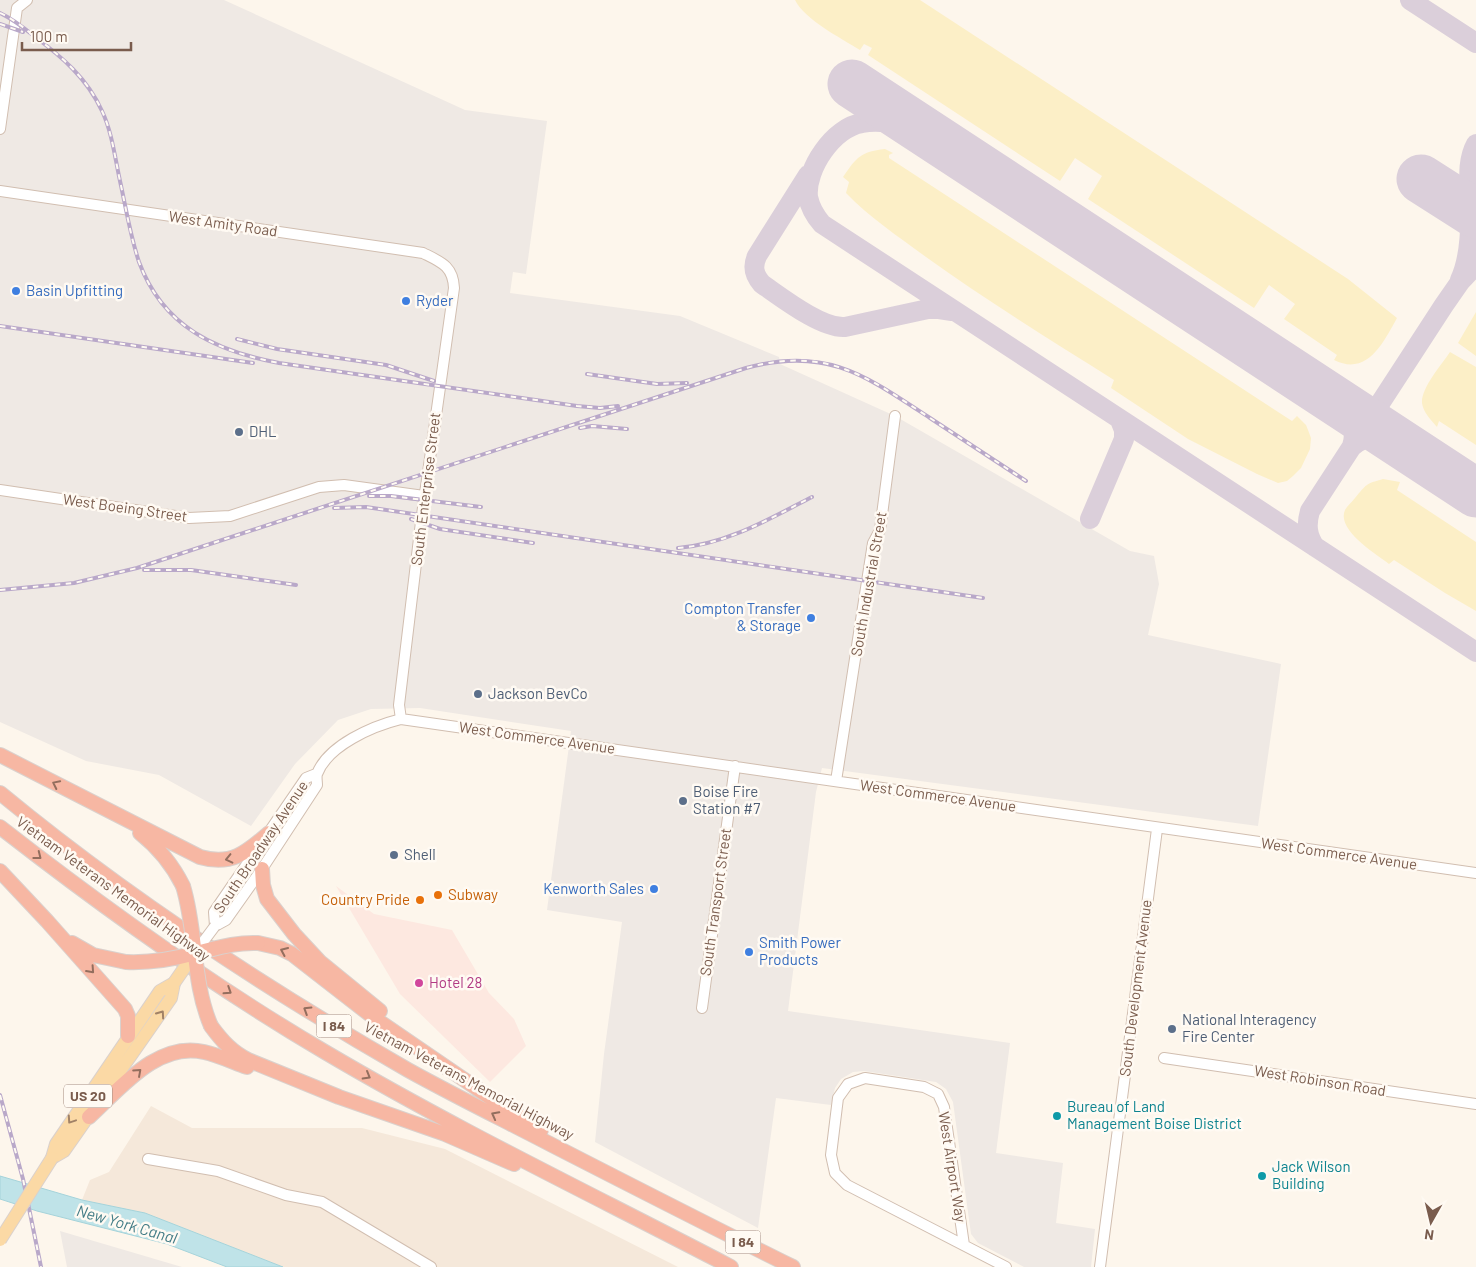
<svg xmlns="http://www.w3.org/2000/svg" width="1476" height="1267" font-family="Barlow,sans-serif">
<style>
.residential{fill:#f5e8da}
.commercial{fill:#fde8e0}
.industrial{fill:#efe9e4}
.sand{fill:#fcefc7}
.water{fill:#bfe3e8;stroke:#a5d3da}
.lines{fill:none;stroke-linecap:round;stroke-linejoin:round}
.taxiway{stroke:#dbcfda;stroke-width:20}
.runway{stroke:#dbcfda;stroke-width:49}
.minor-casing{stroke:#d1beb0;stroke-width:12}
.major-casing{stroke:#dad1cd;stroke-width:14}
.highway-casing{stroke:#dad1cd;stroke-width:16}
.minor{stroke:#fff;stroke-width:10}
.major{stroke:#fbd9a5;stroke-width:12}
.highway{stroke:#f7b7a3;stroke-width:14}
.rail-casing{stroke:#b9a8c9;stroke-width:4}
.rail{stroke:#fffaf3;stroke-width:2;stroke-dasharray:5.5;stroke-linecap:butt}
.minor-bridge-casing{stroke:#d1beb0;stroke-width:12;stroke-linecap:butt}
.major-bridge-casing{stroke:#dad1cd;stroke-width:14;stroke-linecap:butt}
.highway-bridge-casing{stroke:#dad1cd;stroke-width:16;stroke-linecap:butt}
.minor-bridge{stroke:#fff;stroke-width:10}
.major-bridge{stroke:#fbd9a5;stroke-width:12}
.highway-bridge{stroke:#f7b7a3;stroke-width:14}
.oneway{stroke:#936e5e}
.oneway2{stroke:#a18267}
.shop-dot{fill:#3f7fe0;stroke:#fffaf3;stroke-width:2}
.service-dot{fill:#5c6f8a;stroke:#fffaf3;stroke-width:2}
.food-dot{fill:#e8710a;stroke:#fffaf3;stroke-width:2}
.hotel-dot{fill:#d1479c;stroke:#fffaf3;stroke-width:2}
.culture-dot{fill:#0f9aa8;stroke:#fffaf3;stroke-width:2}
.labels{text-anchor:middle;stroke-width:5;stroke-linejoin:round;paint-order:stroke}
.shield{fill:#fffaf3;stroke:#a28b7f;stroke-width:1}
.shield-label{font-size:14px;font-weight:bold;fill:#7a5c4d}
.street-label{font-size:15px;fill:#7a5c4d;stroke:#fffaf3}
.shop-label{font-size:15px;fill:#366cbe;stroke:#fffaf3;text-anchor:start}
.service-label{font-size:15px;fill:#4e5e75;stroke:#fffaf3;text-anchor:start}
.food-label{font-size:15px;fill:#c56008;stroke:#fffaf3;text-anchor:start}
.hotel-label{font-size:15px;fill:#b23c85;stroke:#fffaf3;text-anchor:start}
.culture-label{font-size:15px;fill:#0d838f;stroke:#fffaf3;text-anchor:start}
.water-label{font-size:16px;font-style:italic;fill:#437c86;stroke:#fffaf3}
</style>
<rect width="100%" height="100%" fill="#fdf6ec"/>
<!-- residential -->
<path class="residential" d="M151,1106l41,22h170l83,21 233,118h-395l-138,-54 -63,-13 8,-20 19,-8z"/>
<!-- commercial -->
<path class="commercial" d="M336,886l38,28 78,16 37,63 25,26 12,27 -36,36 -90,-88z"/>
<!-- industrial -->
<path class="industrial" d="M0,0h224l241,110 82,11 -21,153 -13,-2 -3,21 170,23 99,41 1,7 115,52 235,135 24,5 5,28 -11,51 133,29 -23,162 -436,-58 -6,24 -28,219 222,32 -14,110 67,10 -7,60 39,6 -4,38h-67l-46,-24 -7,-9 -18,-132 -7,-13 -10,-7 -72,-11 -11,1 -12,7 -6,9 -4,17 -55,-7 -18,130 -163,-86 9,-88 18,-132 -75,-12 24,-179 -151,-23 -49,1 -33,11 -43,44 -44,62 -92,-51 -73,-14 -86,-39z
M60,1231l122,36h-115z"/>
<!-- sand -->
<path class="sand" d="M795,0h125l428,279 49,39c-13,23 -29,59 -63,42l3,-5 -53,-36 11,-15 -26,-19 -15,23 -166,-109 14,-23 -27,-18 -15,23 -192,-126 4,-7 -8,-4 -4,6c-19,-12 -55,-30 -65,-50z
M885,149l8,4 -4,2v3l403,263 5,-5 9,9 2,5 3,8 -1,11 -9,19 -8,8 -6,5 -9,2 -21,-9 -69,-35 -77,-51 3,-8c-63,-40 -127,-79 -188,-123 -27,-20 -56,-39 -80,-64l3,-11 -6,-5c14,-20 17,-25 42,-28z
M1476,312v44l-18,-13z
M1450,352l26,15v78l-37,-24 -2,6c-6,-7 -14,-15 -15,-24 -1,-15 20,-39 28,-51z
M1383,479l17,3 -3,8 79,52v69l-31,-18 -51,-33 -5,4c-13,-10 -53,-34 -44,-54 2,-4 7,-8 10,-12 12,-14 10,-14 28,-19z"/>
<!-- water -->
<path class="water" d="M0,1176l82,24 63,13 138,54h-56l-60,-23 -130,-33 -37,-12z"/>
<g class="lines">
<!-- taxiway -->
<path class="taxiway" d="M1410,0l66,43
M919,129c-18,-4 -38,-10 -57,-6 -28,4 -57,46 -54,74 2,10 7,19 14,27l654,428
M808,175l-51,81c-5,11 -3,19 5,28 19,13 60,45 83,43l83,-18h11l13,2
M1460,280c10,-22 11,-51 10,-76 0,-20 -4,-42 6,-60
M1337,402c12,13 21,25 15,44
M1353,446c15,-13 28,-10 46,-3
M1090,519l34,-80v-9l-4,-10
M1315,547c-8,-12 -9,-22 -5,-36l134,-206 16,-23 16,-17"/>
<!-- runway -->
<path class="runway" d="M852,84l624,409
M1421,179l55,35"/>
<!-- minor casing -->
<g class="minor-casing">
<path id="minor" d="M0,129l17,-121 10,-8
M0,191l423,62c18,9 30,13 31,35l-33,234 -22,183 2,14
M0,490l189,28 41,-2 89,-29 25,-2 80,11
M316,774l-10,4 -92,134 1,14 11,-6 36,-51 55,-84c0,-3 -1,-8 0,-11 11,-29 56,-48 84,-55 358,50 716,104 1075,154
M836,781l37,-238 7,-13 15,-114
M702,1008l33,-242
M1164,1058l312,46
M148,1159l70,12 68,24 36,7 109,65
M964,1245l-20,-138 -6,-13 -14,-7 -59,-9 -17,6 -10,14 -7,57 4,18 12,12 159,82
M1100,1267l57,-438"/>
</g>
<!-- major casing -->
<g class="major-casing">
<path id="major" d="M52,1158l12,-7 107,-153 3,-15
M52,1158l4,-14 104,-153 14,-8"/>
</g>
<!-- highway casing -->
<g class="highway-casing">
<path id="highway" d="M0,755l200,102c31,9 46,-4 69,-24
M0,793c127,105 265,195 408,277 47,26 96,50 144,75 80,41 160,82 241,122
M0,827c104,81 211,158 325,225 132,78 270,144 406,215
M140,833c19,15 32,31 43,53
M262,869l1,16 4,14 27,35 26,28 60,49
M0,871l47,50 78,88 3,7v20
M72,943l21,12 33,7
M258,943l22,5 12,6 85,66 111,76 53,34
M211,1026c11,15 21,26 37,34l91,37 106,37 69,30
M89,1117c31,-28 68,-76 115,-65 14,3 29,10 43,15"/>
</g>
<!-- minor -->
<use href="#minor" class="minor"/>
<!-- major -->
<use href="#major" class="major"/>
<!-- highway -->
<use href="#highway" class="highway"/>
<!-- rail casing -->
<g class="rail-casing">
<path id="rail" d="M0,13c13,6 23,14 34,23 28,21 53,42 68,75 10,21 13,47 18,70 6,27 10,54 19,81 24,65 77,89 140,101l298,43 23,2 18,-2
M0,24l23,8
M0,326l253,37
M237,339l40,10 109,16 48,16
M587,374l70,10 30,-1
M580,428l12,-2 35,3
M369,496h22l90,11
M334,508l32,-1 617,91
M411,519l29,10 93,14
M678,548c49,-4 91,-29 134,-51
M144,570h47l105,15
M0,590l74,-7 63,-15 609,-200c81,-22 120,8 184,50 32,21 64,42 96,63
M0,1095l23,84 18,88"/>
</g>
<!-- rail -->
<use href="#rail" class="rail"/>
<!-- minor-bridge casing -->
<g class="minor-bridge-casing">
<path id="minor-bridge" d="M194,954l21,-28"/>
</g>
<!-- major-bridge casing -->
<g class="major-bridge-casing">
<path id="major-bridge" d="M174,983l20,-29
M0,1240l52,-82"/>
</g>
<!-- highway-bridge casing -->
<g class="highway-bridge-casing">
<path id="highway-bridge" d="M183,886c14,46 9,96 28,140
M126,962c23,1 48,-3 70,-9 21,-5 40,-11 62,-10"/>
</g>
<!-- minor-bridge -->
<use href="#minor-bridge" class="minor-bridge"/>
<!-- major-bridge -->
<use href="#major-bridge" class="major-bridge"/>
<!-- highway-bridge -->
<use href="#highway-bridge" class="highway-bridge"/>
</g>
<!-- one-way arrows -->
<defs><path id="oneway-chevron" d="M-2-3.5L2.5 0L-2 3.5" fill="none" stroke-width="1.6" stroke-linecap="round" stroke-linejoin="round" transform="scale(1.25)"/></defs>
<g class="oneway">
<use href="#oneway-chevron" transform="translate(56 784) rotate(-154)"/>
<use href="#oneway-chevron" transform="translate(38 856) rotate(38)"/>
<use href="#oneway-chevron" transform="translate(229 859) rotate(167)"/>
<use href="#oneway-chevron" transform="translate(284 951) rotate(-156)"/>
<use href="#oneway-chevron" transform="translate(91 970) rotate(48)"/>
<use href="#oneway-chevron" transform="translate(228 991) rotate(33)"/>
<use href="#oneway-chevron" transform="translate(307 1010) rotate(-148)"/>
<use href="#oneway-chevron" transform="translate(138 1072) rotate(-42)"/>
<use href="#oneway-chevron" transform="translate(367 1076) rotate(30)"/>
<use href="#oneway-chevron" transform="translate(495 1115) rotate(-152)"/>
</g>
<g class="oneway2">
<use href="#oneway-chevron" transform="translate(161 1014) rotate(-55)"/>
<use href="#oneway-chevron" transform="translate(71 1120) rotate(124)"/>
</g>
<!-- markers -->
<g class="shop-dot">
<circle cx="16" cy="291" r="5"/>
<circle cx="406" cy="301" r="5"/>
<circle cx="811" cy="618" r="5"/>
<circle cx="654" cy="889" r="5"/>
<circle cx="749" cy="952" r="5"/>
</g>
<g class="service-dot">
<circle cx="239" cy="432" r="5"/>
<circle cx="478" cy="694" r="5"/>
<circle cx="683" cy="801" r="5"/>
<circle cx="394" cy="855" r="5"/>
<circle cx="1172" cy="1029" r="5"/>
</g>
<g class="food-dot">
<circle cx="438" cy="895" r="5"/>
<circle cx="420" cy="900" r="5"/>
</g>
<circle class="hotel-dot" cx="419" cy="983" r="5"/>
<g class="culture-dot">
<circle cx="1057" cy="1116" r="5"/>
<circle cx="1262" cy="1176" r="5"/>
</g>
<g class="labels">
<!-- shield labels -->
<g class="shield">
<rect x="316.5" y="1014.5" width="35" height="23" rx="4"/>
<rect x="64" y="1084.5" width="48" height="23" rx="4"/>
<rect x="725.5" y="1230.5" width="35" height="23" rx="4"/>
</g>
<g class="shield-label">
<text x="334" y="1031">I 84</text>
<text x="88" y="1101">US 20</text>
<text x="743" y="1247">I 84</text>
</g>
<!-- street labels -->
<g class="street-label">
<text transform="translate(223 224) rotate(8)" y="5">West Amity Road</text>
<text transform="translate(426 489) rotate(-83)" y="5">South Enterprise Street</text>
<text transform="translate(125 508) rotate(8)" y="5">West Boeing Street</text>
<text transform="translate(869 584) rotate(-80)" y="5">South Industrial Street</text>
<text transform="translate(537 738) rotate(8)" y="5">West Commerce Avenue</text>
<text transform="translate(938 796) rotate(8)" y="5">West Commerce Avenue</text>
<text transform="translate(261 847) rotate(-56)" y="5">South Broadway Avenue</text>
<text transform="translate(1339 854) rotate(8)" y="5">West Commerce Avenue</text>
<text transform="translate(113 889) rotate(36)" y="5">Vietnam Veterans Memorial Highway</text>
<text transform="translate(716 902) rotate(-82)" y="5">South Transport Street</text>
<text transform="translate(1136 988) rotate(-83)" y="5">South Development Avenue</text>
<text transform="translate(469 1081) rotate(28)" y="5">Vietnam Veterans Memorial Highway</text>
<text transform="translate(1320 1081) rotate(9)" y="5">West Robinson Road</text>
<text transform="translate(952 1167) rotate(81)" y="5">West Airport Way</text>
</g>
<!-- shop labels -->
<g class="shop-label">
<text x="26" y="296">Basin Upfitting</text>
<text x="416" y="306">Ryder</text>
<text x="801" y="614" text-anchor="end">Compton Transfer<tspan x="801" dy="17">&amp; Storage</tspan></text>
<text x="644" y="894" text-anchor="end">Kenworth Sales</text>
<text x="759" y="948">Smith Power<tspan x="759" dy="17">Products</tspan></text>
</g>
<!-- service labels -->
<g class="service-label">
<text x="249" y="437">DHL</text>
<text x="488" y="699">Jackson BevCo</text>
<text x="693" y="797">Boise Fire<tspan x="693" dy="17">Station #7</tspan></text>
<text x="404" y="860">Shell</text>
<text x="1182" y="1025">National Interagency<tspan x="1182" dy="17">Fire Center</tspan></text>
</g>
<!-- food labels -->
<g class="food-label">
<text x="448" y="900">Subway</text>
<text x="410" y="905" text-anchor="end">Country Pride</text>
</g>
<!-- hotel labels -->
<g class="hotel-label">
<text x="429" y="988">Hotel 28</text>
</g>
<!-- culture labels -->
<g class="culture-label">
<text x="1067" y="1112">Bureau of Land<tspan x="1067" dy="17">Management Boise District</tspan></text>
<text x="1272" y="1172">Jack Wilson<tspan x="1272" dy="17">Building</tspan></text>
</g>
<!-- water labels -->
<g class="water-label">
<text transform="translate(127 1224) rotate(16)" y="6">New York Canal</text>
</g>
</g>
<!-- north arrow -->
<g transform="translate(1431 1222) rotate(188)" stroke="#fffaf3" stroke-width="4" paint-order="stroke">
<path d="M0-4L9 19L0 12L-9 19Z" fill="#7a5c4d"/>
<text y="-8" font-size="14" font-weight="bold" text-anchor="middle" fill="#7a5c4d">N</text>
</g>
<!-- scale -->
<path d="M22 42v8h109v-8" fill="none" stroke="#7a5c4d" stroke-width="2.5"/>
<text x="30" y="42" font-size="15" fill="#7a5c4d" stroke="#fffaf3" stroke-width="4" paint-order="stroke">100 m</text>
</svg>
